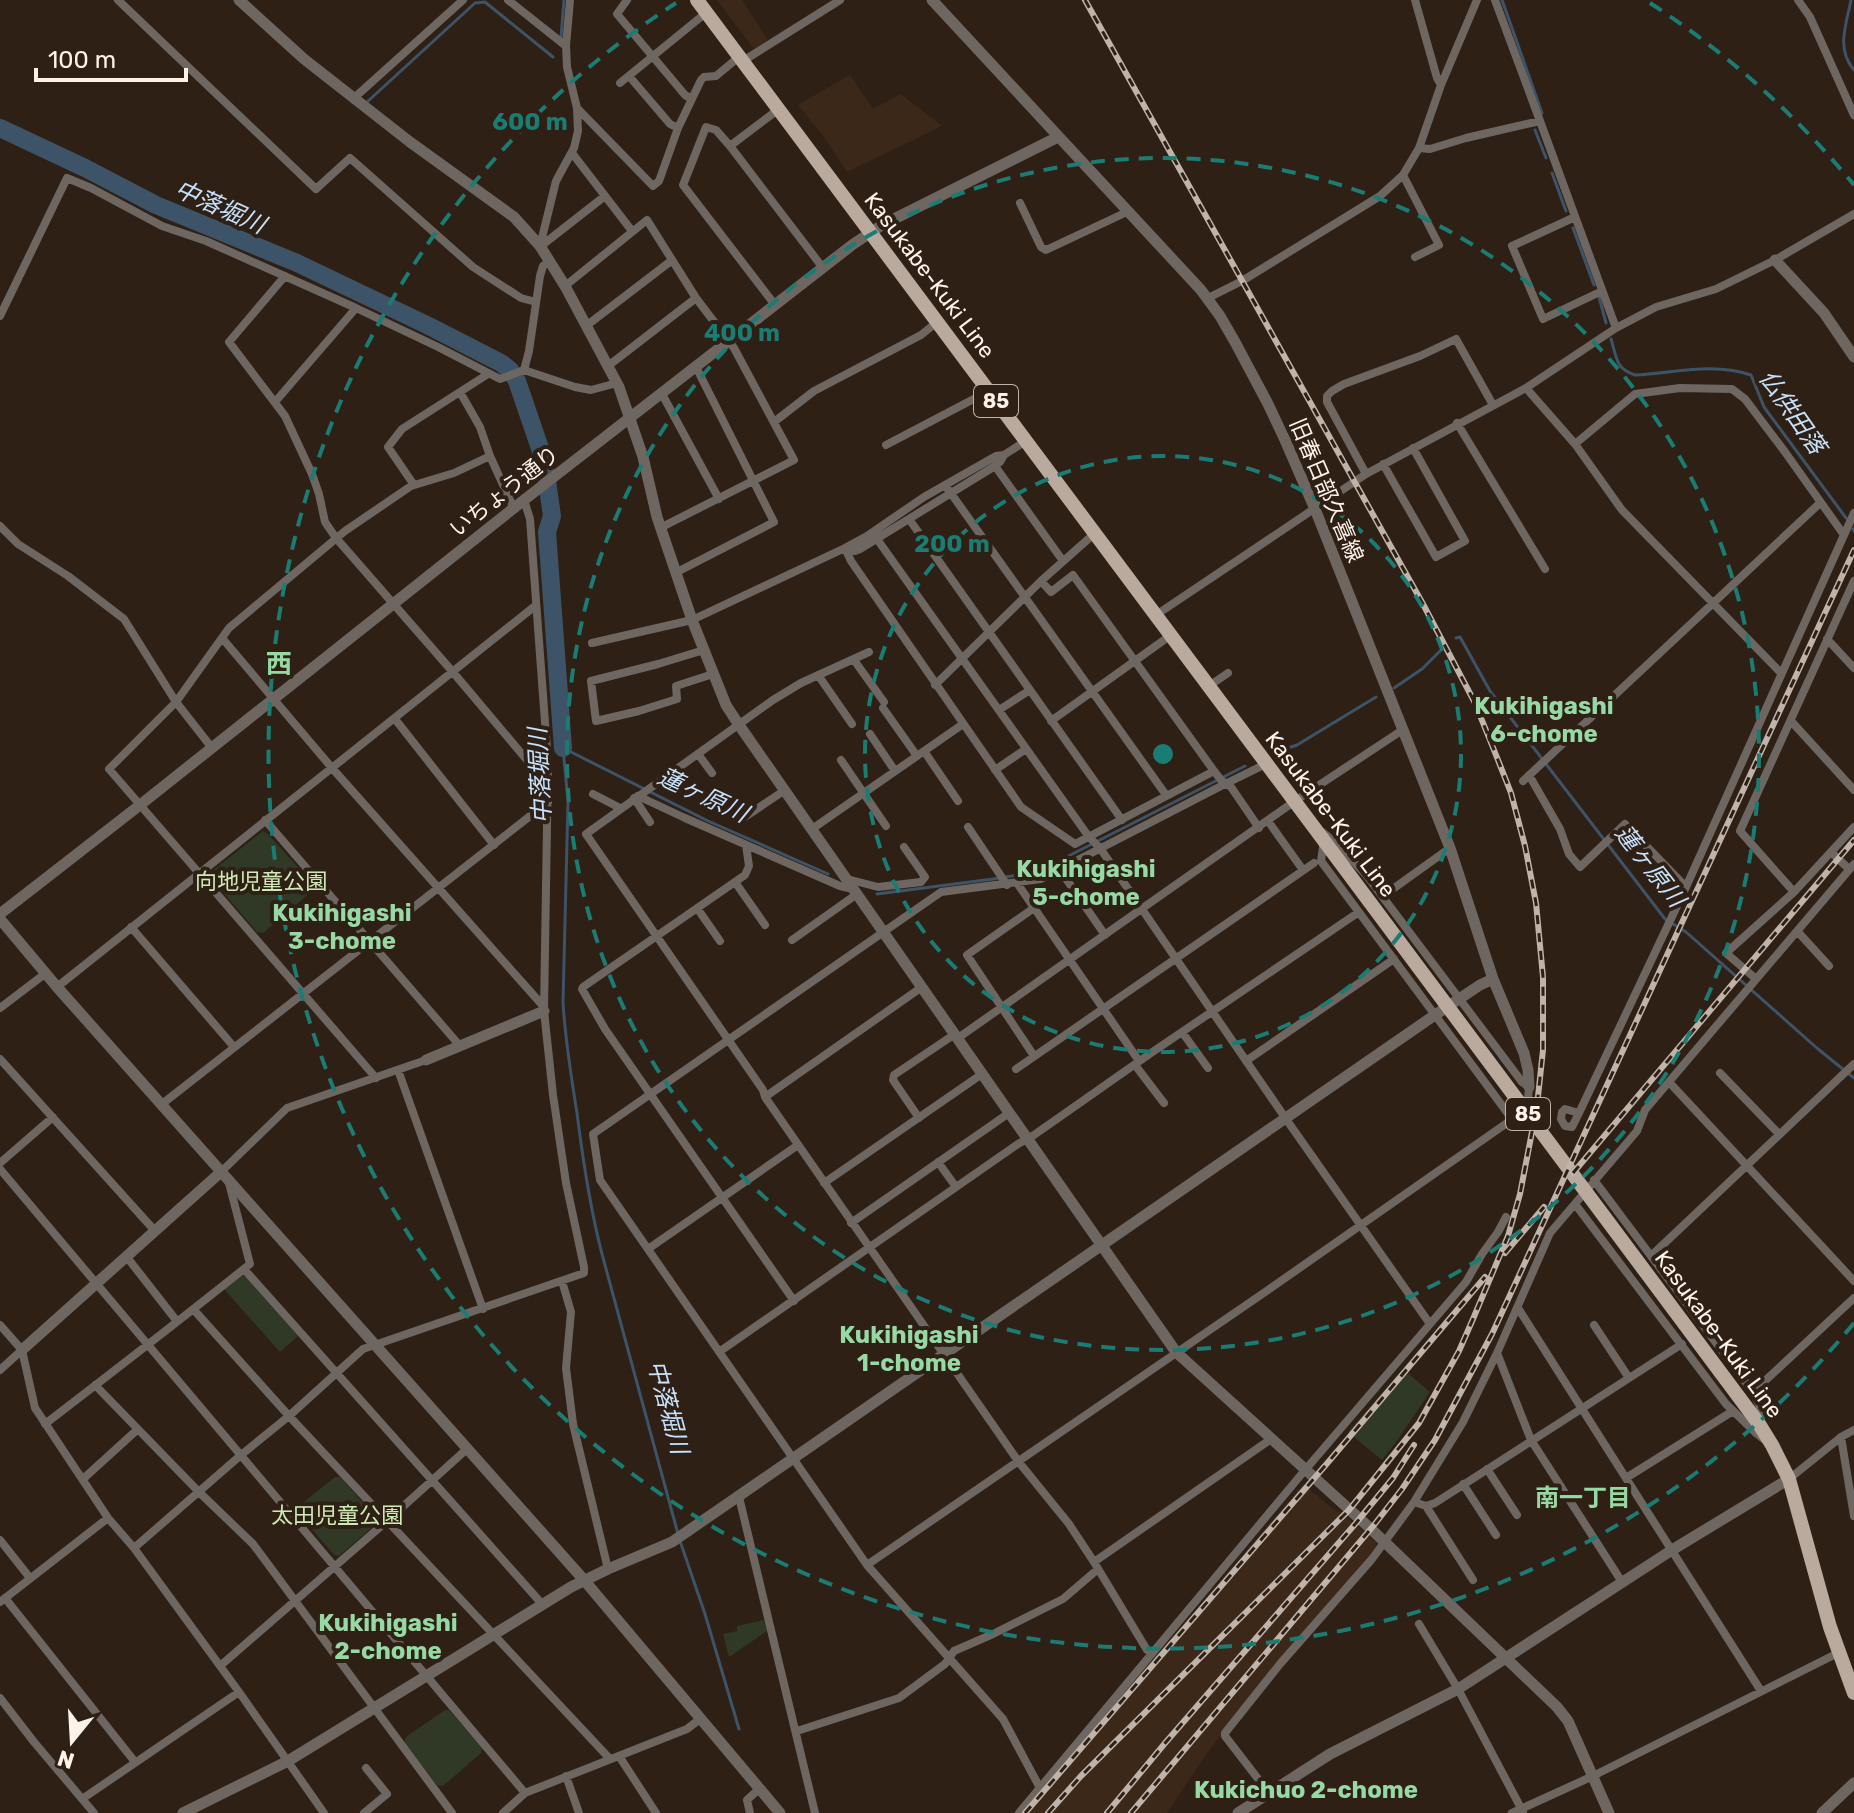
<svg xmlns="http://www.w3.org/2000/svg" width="1854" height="1813" font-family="Rubik,'Noto Sans JP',sans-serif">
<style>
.built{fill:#3c2818}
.green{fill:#2f3926}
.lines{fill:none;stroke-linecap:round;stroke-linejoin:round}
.stream{stroke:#3c5368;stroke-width:3}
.river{stroke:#3c5368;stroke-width:18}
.minor{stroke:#6e6761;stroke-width:8}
.tertiary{stroke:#6e6761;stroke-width:11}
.primary{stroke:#b9aa9d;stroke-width:14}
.rail-casing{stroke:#bfb3aa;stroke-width:6}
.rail{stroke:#2f2015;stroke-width:3;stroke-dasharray:9;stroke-linecap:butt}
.ring{fill:none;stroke:#1b7c74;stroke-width:4;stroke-dasharray:14 10}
.labels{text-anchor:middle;stroke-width:8;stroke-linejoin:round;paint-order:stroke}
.shield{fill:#2f2015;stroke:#bfb4ab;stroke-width:2}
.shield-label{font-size:20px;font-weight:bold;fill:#fdf3eb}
.street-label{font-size:22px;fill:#fdf3eb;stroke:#2f2015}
.park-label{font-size:22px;fill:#ceeab5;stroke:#2f2015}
.water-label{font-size:24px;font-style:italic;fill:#c6e1fb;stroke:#2f2015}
.neighbourhood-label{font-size:24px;font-weight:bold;fill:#96d9a4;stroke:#2f2015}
.quarter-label{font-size:26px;font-weight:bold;fill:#96d9a4;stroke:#2f2015}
.centre{fill:#1b7c74;stroke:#2f2015;stroke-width:4}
.ring-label{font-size:24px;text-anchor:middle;font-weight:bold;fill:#1b7c74;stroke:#2f2015;stroke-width:8;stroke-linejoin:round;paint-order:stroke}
</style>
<rect width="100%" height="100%" fill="#2f2015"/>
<!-- built -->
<path class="built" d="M717,0h25l26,40 -14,9z
M850,75l23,34 28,-15 41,32 -95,46 -23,-35 -26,-32z
M1303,1484l34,28 2,-1 38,32 2,3 -132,154 -42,56 -38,57h-145z"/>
<!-- green -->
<path class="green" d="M263,831l5,3 45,50 -1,7 -49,42 -6,-1 -47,-55 1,-5z
M242,1275l5,3 51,58 -18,16 -56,-63z
M1403,1369l27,23 -31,46 -17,22 -34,-28z
M335,1477h5l38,42 -2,5 -37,32 -5,-1 -36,-42 1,-7z
M764,1620l3,11 -38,26 -6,-23 14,-3v-5z
M445,1710h4l33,38 -1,5 -38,33 -6,-1 -33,-43 2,-5z"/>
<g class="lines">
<!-- stream -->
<path class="stream" d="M1502,0l40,113
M1851,0c-5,25 -15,49 3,70
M561,37l3,-37
M367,102l108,-99 10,-1 68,55
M1535,130l11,28
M1552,173l14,38
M1573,228l21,57
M1599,297l7,26
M1611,339c6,19 4,29 24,36 40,-2 77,-13 116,0l13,32 82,111
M1853,529l1,2
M1456,638l4,-1 30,54 175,228 21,13 132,117 36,29
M1394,688l28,-19 19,-19
M563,748l5,53 -5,201c2,37 8,74 14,111 6,48 13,95 25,141l76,280
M563,748l145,73 120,53
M1279,751l18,-6 79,-48
M877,894l116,-15 44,-7 208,-106
M680,1541l25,73 34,115"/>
<!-- river -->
<path class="river" d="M0,128l85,40 71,37 141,58 132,63 72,37 9,7 7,11 27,79 8,56 -5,16 16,216"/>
<!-- minor -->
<path class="minor" d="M118,0l198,189 34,-31 123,109 48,31 15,4
M508,0l58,46
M627,0l-10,14 68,81 5,3
M1415,0l22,78 4,7
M1495,0l45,121
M1798,0l12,17 44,98
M743,61l97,-61
M629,76l41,48 8,4
M620,83l87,-71
M354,98l109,-98
M577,108l76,78 6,-5 19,-53 23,-48 3,-3 12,-1 24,-20
M730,146l49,-37
M1419,148l11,1 36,-11 74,-17 76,207
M572,153l60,78
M1403,175l36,70 -24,12
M1020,203l21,44 5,3 83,-39
M1575,217l-63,29 31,73 59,-28
M540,246l16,-65 18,-33 4,-17 -1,-23 -10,-41 -1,-21 4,-46
M541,246l64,-50
M285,276l-56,66 56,74 27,58 7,20 6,28 11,16 116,133 96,114
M565,286l82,-66 49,78 38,50 60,112 -134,68
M1208,298l34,-17 138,-85 23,-21 16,-27 22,-63 36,-85
M775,305l-92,-120 23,-58 10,3 14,16 93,122
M0,316l67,-138 24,10 71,38 44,15 150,67 82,39 62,32 24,-9 5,-19 11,-75 3,-10 7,-5
M586,326l85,-65
M608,366l88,-68
M524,370l51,17 16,3 26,-7
M1526,388l49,56 47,66 159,163
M460,392l20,35 10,29 24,53
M662,394l57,105
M275,402l81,-94
M774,422l40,-31 107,-56 16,-13
M1457,423l88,146
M1575,444l60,-50 45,-6 52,1 13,10 40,53 59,83 -158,352 -107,226
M886,445l103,-54
M1383,464l53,93 29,-16 -52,-93
M995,466l68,95
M1366,474l-39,-72v-6l5,-5 12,-7 76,-28 36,-17 37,66
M414,485l-26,-38 14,-18 86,-55
M945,485l221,310
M909,519l213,301
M0,526l18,18 50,32 56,43 52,83 36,46
M1844,535l10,-22
M877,539l212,298 11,11 186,271 144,205
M845,548l6,13 170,246 54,37 139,-73
M845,548l10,3 5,-2 135,-83 5,-4 4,-7
M677,572l97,-50 -78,-155
M1041,581l10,11 22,-17 141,196 7,9 10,7 28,41
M1156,615l210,-141 160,-86 90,-60 40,-21 60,-18 59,-29 79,-46
M222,638l110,130 212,239
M1827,639l27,29
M592,643l100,-23 153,-72 22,-12 57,-39 72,-41 8,-1 22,-14
M704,650l-46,14 -67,17 5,40 43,-10 38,-12 -1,-13 37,-12
M869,652l-68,31 -28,17 -187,134 177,256 2,7 253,364 51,63 25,38 53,88 5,4
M854,660l30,42
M818,675l34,49
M935,685l106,-104 54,-48
M1209,686l19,-13
M883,708l34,48
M999,710l31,-20
M395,719l99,126
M1051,721l120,-86
M1791,721l63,69
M870,734l25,37
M924,751l34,50
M698,754l14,19
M841,760l45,66
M995,770l31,-21
M1529,775l31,54 9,25 11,13 45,-43 61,63
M1523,781l297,-278
M593,794l27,14
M638,796l47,22 155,68 13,3
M634,798l16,24
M265,820l195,226
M739,821l46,-31
M1268,821l35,49
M968,827l39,58
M812,829l151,-105
M1322,832l14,11 31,33 155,206 7,5 -2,24
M1324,840l-3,21 191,258
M746,845l3,21 -4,9 -162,112 -1,2 23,40 189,272
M1832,853l17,16
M1060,870l45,65
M847,879l31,8 43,-5 4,-5 -21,-30
M735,882l30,43
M1017,883l122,178
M1794,892l-54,-61 114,-250
M1383,896l67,-48
M697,908l23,33
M1034,908l-67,47 67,101
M131,927l103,120
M1798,932l31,34
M792,940l65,-46
M1756,979l-30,-26 68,-61 60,-65
M57,987l478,-381
M0,1008l46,-35
M1182,1032l26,36
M958,1038l337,-237 109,-72
M0,1059l155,172
M1246,1061l148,-102
M1135,1065l29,38
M1016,1069l298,-206
M398,1070l85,239
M1720,1073l59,61
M376,1078l-267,-309 67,-67 53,-74 116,-97 66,-45 43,-13 36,-17
M1669,1082l185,199
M765,1097l157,-110
M162,1104l386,-302
M1565,1109l14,4 -7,14 -7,-1 -4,-7 1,-7z
M919,1118l-26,-38 1,-5 61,-41
M938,1162l18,25
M0,1163l53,-46
M0,1169l525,624
M222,1171l65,-63 139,-48
M1594,1180l159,212c5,11 11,20 6,32
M824,1183l158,-109
M1575,1204l151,200 30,29 9,7
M851,1223l158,-110
M648,1249l150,-104
M126,1256l50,64
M1651,1256l203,-192
M244,1269l299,336
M562,1281l9,31 -5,56 7,56 35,145
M1518,1308l243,383
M194,1310l95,106 321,343
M0,1325l22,25 13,58 73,110 26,30 105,144 85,121
M1594,1325l35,53
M719,1352l299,-208 16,-9 117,-82 208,-141
M1497,1353l53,-120 87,-102 8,-21 209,-246
M0,1370l22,-20
M95,1385l104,107 54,52 199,269
M1753,1392l101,-94
M45,1424c69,-53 138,-106 205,-160l-21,-81
M1841,1437l13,79
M1487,1469l30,46
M1626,1478l107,-67
M83,1479l55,-50
M1789,1479l52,-42 13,-7
M1463,1484l33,51
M739,1497l76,316
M1414,1502l49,-80 34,-69 34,87 91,142
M1426,1506l47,74
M0,1540l30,38
M134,1548l107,-93 48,-39 74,-67 221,-76v-6l-18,-84 -13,-88 -9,-84 4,-248 -18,-244 -6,-19
M1094,1562l177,-123
M867,1565l401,-275 259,-181
M5,1598l130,164
M0,1602l108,-84
M1419,1624l39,65 65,123
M220,1666l167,-145 81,-73
M0,1698l34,44 60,71
M797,1731l102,-33 46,-34 9,-13 39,-17 70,-35 35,-30
M619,1756l37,57
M566,1776l13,37
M1040,1788l-37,-69 -136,-154 -267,-385 -7,-46 348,-242 100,-13 184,-95 41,-20
M1269,1793l-44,-57v-3l55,-69 92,-105 42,-57 12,4 9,-3 247,-159
M82,1799l157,-107
M364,1813l23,-19 -21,-26
M503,1813l22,-20 162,-64 13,-10
M750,1813l-3,-13 12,-11
M1019,1813l281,-337 166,-194 16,-28 16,-22 8,-15
M1512,1813l81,-37 245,-123"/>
<!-- tertiary -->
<path class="tertiary" d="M239,0l65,59 106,83 104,75 26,29 25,40 54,101 24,70 14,60 35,103 34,85 13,20 437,627 195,177 186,178 11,14 41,92
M932,0l269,290 19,26 15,26 33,62 17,36 30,69 135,339 43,131 31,74 4,17 1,17
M1775,260l49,53 30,44
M0,914l140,-109 384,-305 328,-255 30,-20 176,-88
M0,919l57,68 527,593 196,233
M426,1060l118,-49
M22,1350l200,-179
M183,1813l105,-52 283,-174 37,-18 64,-27 760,-525 48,-32 13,-6
M1238,1813l92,-59 128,-65 214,-139 117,-71
M1822,1813l32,-30"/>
<!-- primary -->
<path class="primary" d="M697,0l1062,1424 13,21 17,34 41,148 24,66"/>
<!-- rail casing -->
<g class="rail-casing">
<path id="rail" d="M1573,1173l281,-333
M1505,1253l39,-46
M1025,1813l305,-353 155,-183
M1048,1813l33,-37 268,-266 70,-87 40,-72 14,-32 35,-83 12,-42 17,-88 6,-56v-73l-7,-74 -11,-57 -14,-53 -13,-33 -23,-57 -52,-99 -338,-604
M1107,1813l59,-71 190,-219 37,-45 21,-33
M1131,1813l243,-288 28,-36 33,-49 57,-106 362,-784"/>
</g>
<!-- rail -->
<use href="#rail" class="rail"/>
</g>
<!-- distance rings -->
<g class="ring">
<circle cx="1163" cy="754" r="298"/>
<circle cx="1163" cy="754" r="596"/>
<path d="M1854 1323A895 895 0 1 1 676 3M1650 3A895 895 0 0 1 1854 185"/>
</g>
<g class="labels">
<!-- shield labels -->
<g class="shield">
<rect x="974" y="385" width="44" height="32" rx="6"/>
<rect x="1506" y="1098" width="44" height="32" rx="6"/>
</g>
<g class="shield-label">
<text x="996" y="408">85</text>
<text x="1528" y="1121">85</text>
</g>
<!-- street labels -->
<g class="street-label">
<text transform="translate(930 275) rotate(53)" y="8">Kasukabe-Kuki Line</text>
<text transform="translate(1327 490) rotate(67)" y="8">旧春日部久喜線</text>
<text transform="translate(504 491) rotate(-38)" y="8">いちょう通り</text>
<text transform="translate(1331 814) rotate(53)" y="8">Kasukabe-Kuki Line</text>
<text transform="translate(1719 1334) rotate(54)" y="8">Kasukabe-Kuki Line</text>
</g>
<!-- park labels -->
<g class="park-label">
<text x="261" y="889">向地児童公園</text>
<text x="337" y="1523">太田児童公園</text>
</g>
<!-- water labels -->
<g class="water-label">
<text transform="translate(220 207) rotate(24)" y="8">中落堀川</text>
<text transform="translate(1792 412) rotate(55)" y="8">仏供田落</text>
<text transform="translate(540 776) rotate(-93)" y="8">中落堀川</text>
<text transform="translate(703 795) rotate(25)" y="8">蓮ヶ原川</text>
<text transform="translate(1650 866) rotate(52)" y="8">蓮ヶ原川</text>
<text transform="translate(668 1407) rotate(75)" y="8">中落堀川</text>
</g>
<!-- neighbourhood labels -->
<g class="neighbourhood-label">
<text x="1544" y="714">Kukihigashi<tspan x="1544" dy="28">6-chome</tspan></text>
<text x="1086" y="877">Kukihigashi<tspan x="1086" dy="28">5-chome</tspan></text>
<text x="342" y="921">Kukihigashi<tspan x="342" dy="28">3-chome</tspan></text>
<text x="909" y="1343">Kukihigashi<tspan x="909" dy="28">1-chome</tspan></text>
<text x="1583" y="1506">南一丁目</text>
<text x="388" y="1631">Kukihigashi<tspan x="388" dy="28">2-chome</tspan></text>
<text x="1306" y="1798">Kukichuo 2-chome</text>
</g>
<!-- quarter labels -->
<g class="quarter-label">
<text x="279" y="673">西</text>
</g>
</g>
<circle cx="1163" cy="754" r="12" class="centre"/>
<g class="ring-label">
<text x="530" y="130">600 m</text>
<text x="742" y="341">400 m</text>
<text x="952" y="552">200 m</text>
</g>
<!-- north arrow -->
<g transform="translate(72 1741) rotate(198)" stroke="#2f2015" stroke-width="6" paint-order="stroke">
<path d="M0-6L14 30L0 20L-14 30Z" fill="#fdf3eb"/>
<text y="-12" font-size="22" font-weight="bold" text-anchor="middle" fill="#fdf3eb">N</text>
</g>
<!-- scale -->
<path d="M36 68v12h150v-12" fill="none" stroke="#fdf3eb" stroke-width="4"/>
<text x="48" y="68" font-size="24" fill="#fdf3eb" stroke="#2f2015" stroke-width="6" paint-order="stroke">100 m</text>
</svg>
